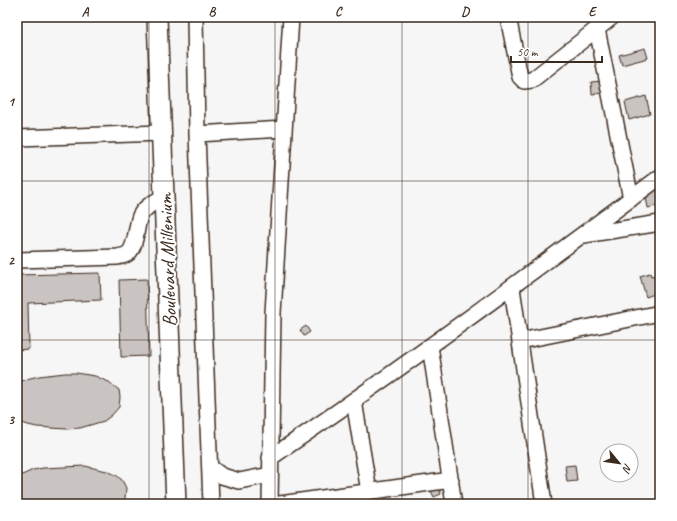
<svg xmlns="http://www.w3.org/2000/svg" width="677" height="521" font-family="Caveat,sans-serif">
<style>
.building{fill:#c9c3c1;stroke:#3b2a1e}
.lines{fill:none;stroke-linecap:round;stroke-linejoin:round}
.minor-casing{stroke:#3b2a1e;stroke-width:18}
.major-casing{stroke:#3b2a1e;stroke-width:22}
.minor{stroke:#fff;stroke-width:15}
.major{stroke:#fff;stroke-width:19}
.grid{fill:none;stroke:#3b2a1e;stroke-width:1;stroke-opacity:0.55}
.labels{text-anchor:middle;stroke-width:4;stroke-linejoin:round;paint-order:stroke}
.street-label{font-size:20px;fill:#3b2a1e;stroke:#fff}
.neatline{fill:none;stroke:#3b2a1e;stroke-width:1.5}
.grid-label{font-size:13px;text-anchor:middle;font-weight:bold;fill:#3b2a1e}
</style>
<rect width="100%" height="100%" fill="#f7f6f6"/>
<filter id="ink" filterUnits="userSpaceOnUse"><feTurbulence type="fractalNoise" baseFrequency=".025" numOctaves="2"/><feDisplacementMap in="SourceGraphic" scale="8" xChannelSelector="R" yChannelSelector="G"/><feConvolveMatrix kernelMatrix="1 2 1 2 8 2 1 2 1" color-interpolation-filters="sRGB"/></filter>
<g filter="url(#ink)">
<!-- building -->
<path class="building" d="M645,48l3,10 -26,7 -3,-10z
M603,81l1,12 -12,1 -1,-12z
M646,96l4,18 -21,6 -4,-18z
M660,184v21l-12,3 -4,-21z
M100,273l1,27 -73,3 1,46 -12,1v-75z
M650,273l1,3 9,-2v18l-14,5 -6,-21z
M147,279l2,77 -28,1 -2,-77z
M306,326l4,6 -6,4 -4,-6z
M65,373h11l19,3 14,6 10,8 1,7 -1,10 -7,8 -8,6 -24,7 -14,1 -29,-2 -9,-2 -11,-4v-38l13,-5 9,-2z
M575,465l2,16 -10,1 -2,-16z
M85,466l22,5 9,4 6,5 4,8 -1,10 -4,6h-104v-26l3,-2 13,-6 10,-2z
M438,486l3,8 -7,3 -4,-8z"/>
<g class="lines">
<!-- minor casing -->
<g class="minor-casing">
<path id="minor" d="M195,17l2,117 14,370
M508,17l12,60 4,4 8,-1 80,-63
M597,29l34,170
M197,134l87,-5
M17,138l145,-5
M584,235l76,-12
M17,260l101,-3c3,-1 7,-1 9,-3 9,-5 9,-28 13,-38 5,-10 15,-14 24,-19
M512,288l32,216
M520,341l140,-28
M430,346l24,158
M354,401l15,91
M270,458c133,-90 261,-185 390,-281
M211,468l11,8 17,5 31,-6
M270,504l3,-191 18,-296
M280,504l171,-24"/>
</g>
<!-- major casing -->
<g class="major-casing">
<path id="major" d="M157,17l19,487"/>
</g>
<!-- minor -->
<use href="#minor" class="minor"/>
<!-- major -->
<use href="#major" class="major"/>
</g>
</g>
<!-- grid -->
<path class="grid" d="M149,17v487M275,17v487M402,17v487M528,17v487M17,181h643M17,340h643"/>
<g class="labels">
<!-- street labels -->
<g class="street-label">
<text transform="translate(167 260) rotate(-92)" y="7">Boulevard Millenium</text>
</g>
</g>
<!-- margin -->
<rect width="677" height="521" fill="none" stroke="#fff" stroke-width="44"/>
<!-- north arrow -->
<g transform="translate(619 463) rotate(119)"><circle r="19" fill="#ffffff" stroke="#b1aaa5"/>
<path d="M0-3L7 15L0 10L-7 15Z" fill="#3b2a1e"/>
<text y="-6" font-size="11" font-weight="bold" text-anchor="middle" fill="#3b2a1e">N</text>
</g>
<!-- scale -->
<path d="M511 56v6h91v-6" fill="none" stroke="#3b2a1e" stroke-width="2"/>
<text x="517" y="56" font-size="12" fill="#3b2a1e" stroke="#ffffff" stroke-width="3" paint-order="stroke">50 m</text>
<rect x="22" y="22" width="633" height="477" class="neatline"/>
<g class="grid-label">
<text x="85" y="16">A</text>
<text x="212" y="16">B</text>
<text x="338" y="16">C</text>
<text x="465" y="16">D</text>
<text x="592" y="16">E</text>
<text x="11" y="106">1</text>
<text x="11" y="265">2</text>
<text x="11" y="424">3</text>
</g>
</svg>
